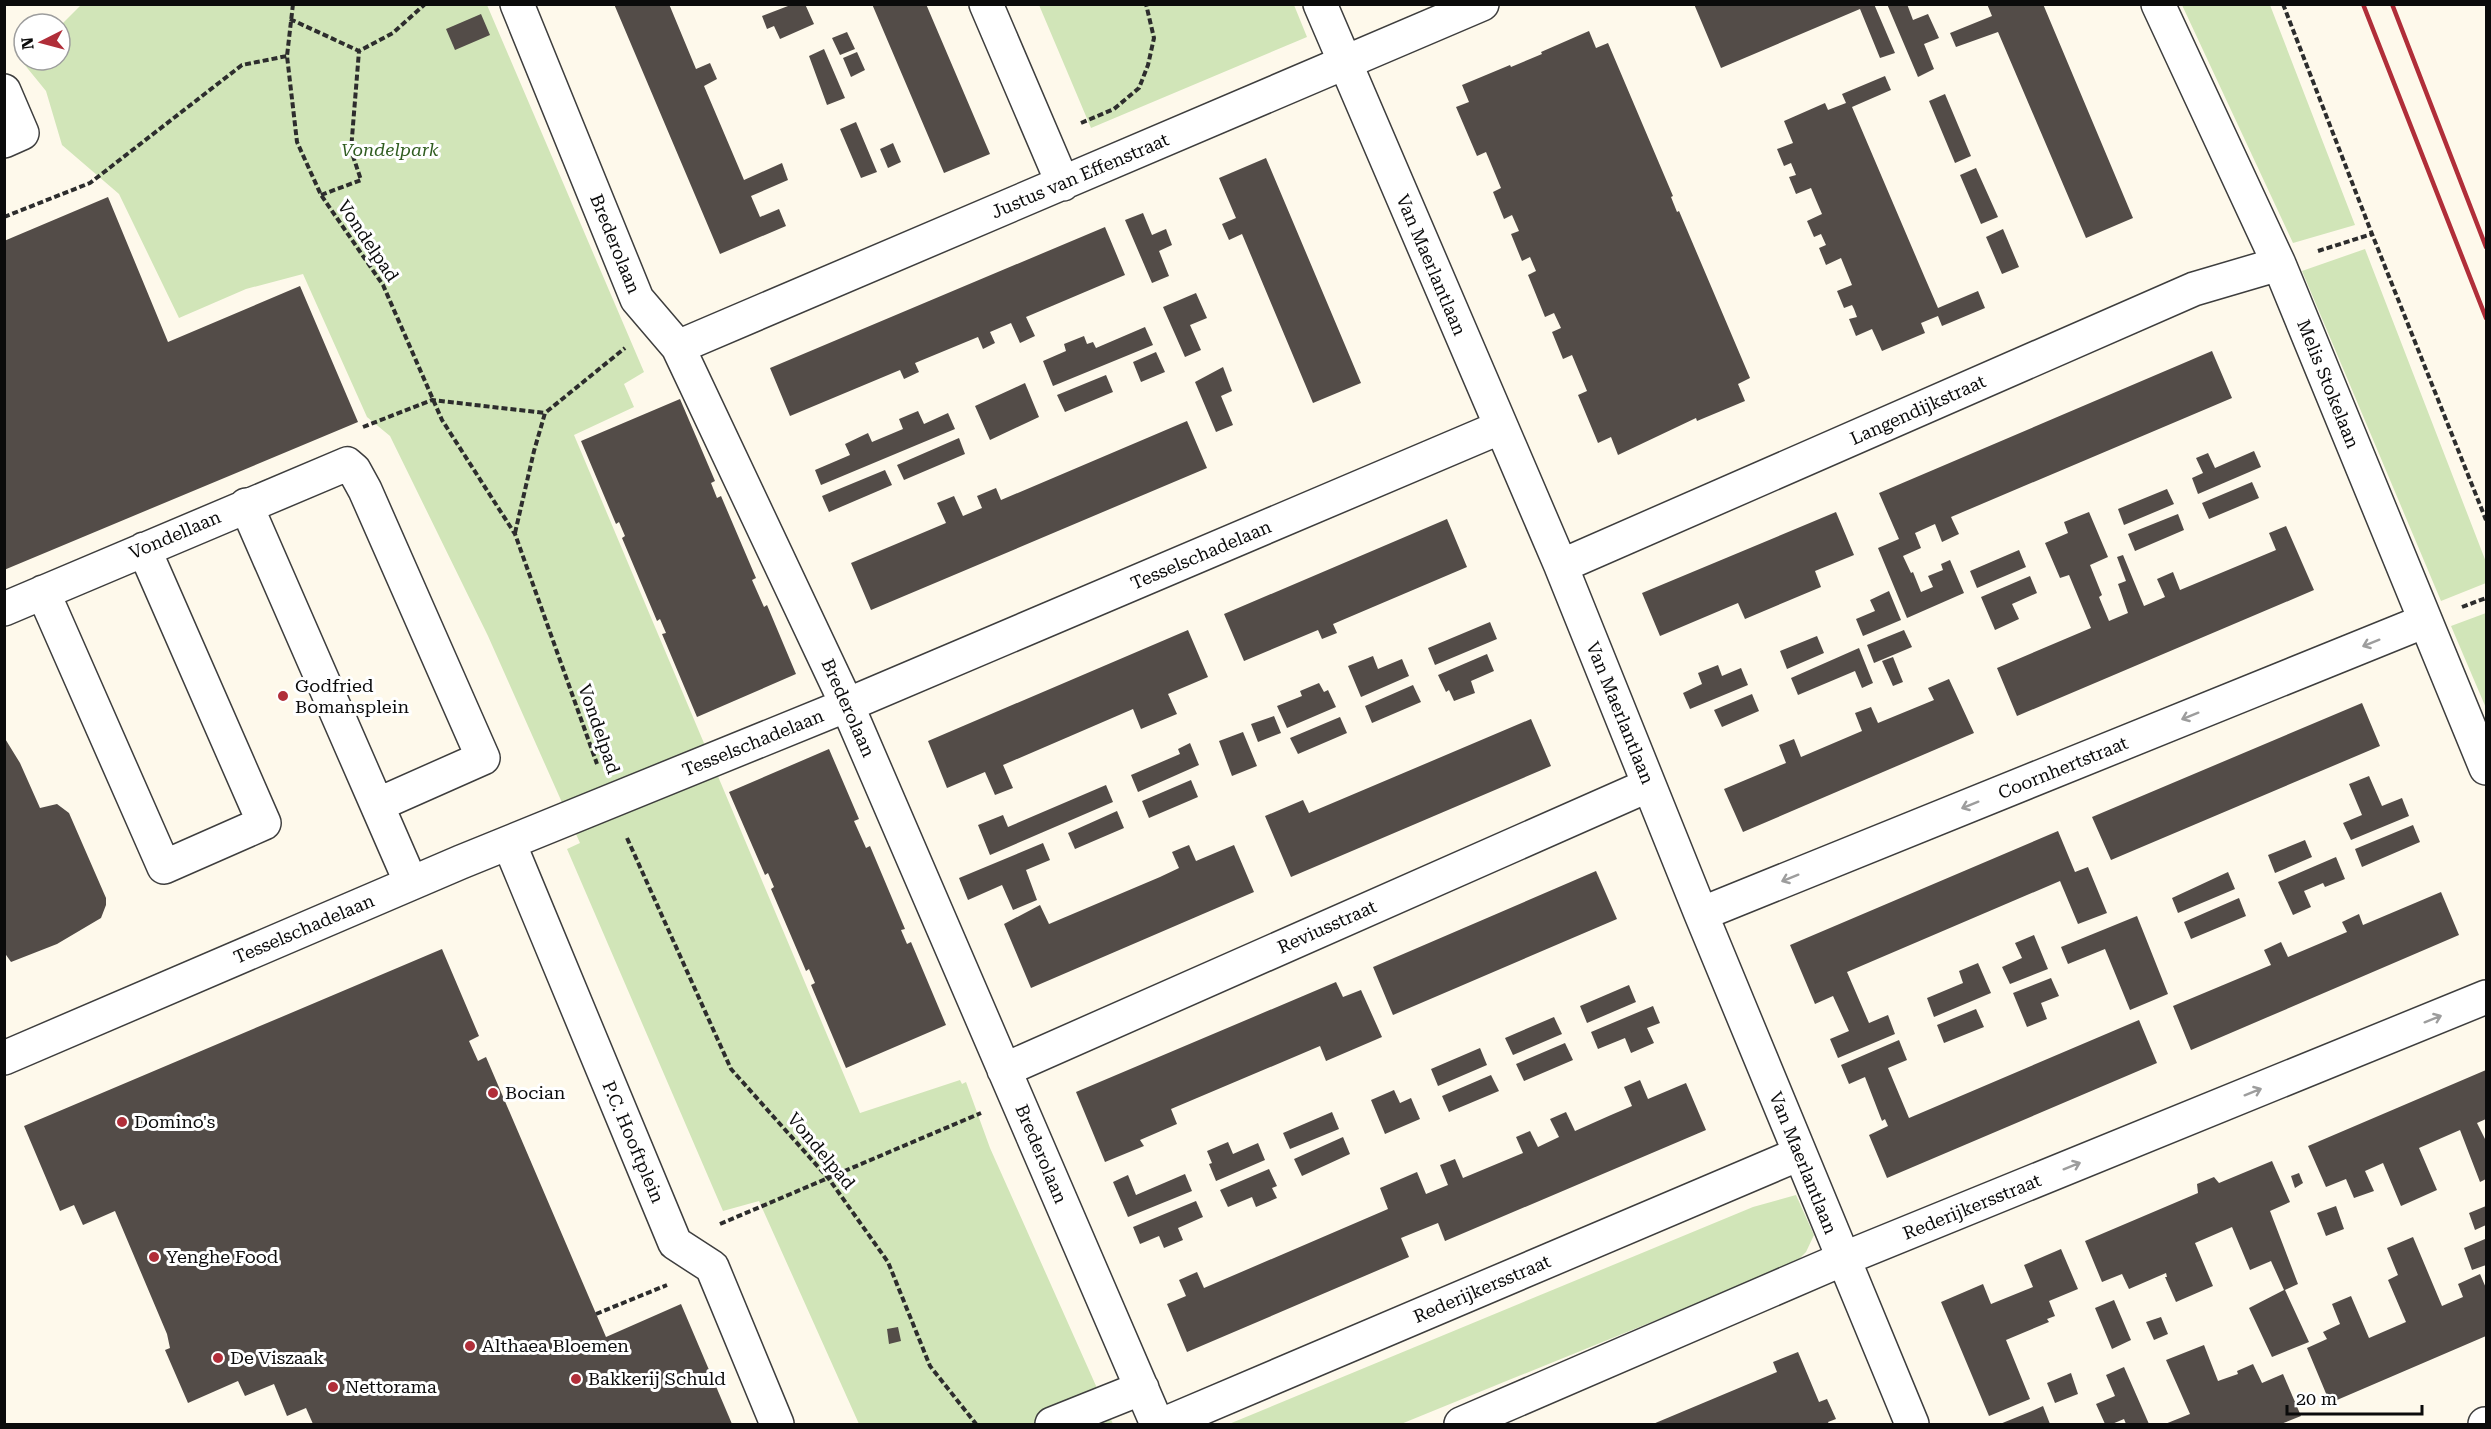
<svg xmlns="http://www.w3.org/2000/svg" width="2491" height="1429" font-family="'Roboto Serif',serif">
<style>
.green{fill:#d1e5b8}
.building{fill:#534c48}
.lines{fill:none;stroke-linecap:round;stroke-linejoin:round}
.minor-casing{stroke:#3e3e3e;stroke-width:36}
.path{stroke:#2d2d2d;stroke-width:4;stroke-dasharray:6 3;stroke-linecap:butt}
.minor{stroke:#fff;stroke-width:33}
.rail{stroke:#b02e39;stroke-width:4.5}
.oneway{stroke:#9d9d9d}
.poi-dot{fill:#b02e39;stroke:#fff;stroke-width:2}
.labels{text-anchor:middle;stroke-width:6;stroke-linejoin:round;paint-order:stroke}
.park-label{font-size:18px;font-style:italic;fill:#305d21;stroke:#fff}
.street-label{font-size:18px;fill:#0b0b0b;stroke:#fff}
.poi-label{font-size:18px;fill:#0b0b0b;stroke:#fff;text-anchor:start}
</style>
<rect width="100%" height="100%" fill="#fef9eb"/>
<!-- green -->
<path class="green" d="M81,5h406l157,367 -20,12 10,23 -60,28 286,678 100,-33 2,4 4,-2 24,66 123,276h-254l-100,-223 -36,10 -156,-362 13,-6 -92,-207 -98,-200 -23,-19 -64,-143 -57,15 -67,29 -60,-124 -57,-49 -16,-54 -22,-27 4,-4h32v-34z
M1039,5h255l13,32 -216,91z
M2182,5h88l85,220 -62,18z
M2365,249l121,313v21l-45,18 -139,-330z
M2486,613v95l-35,-82z
M1796,1195l18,40 -8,17 -12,12 -393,160h-172l524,-217z"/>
<!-- building -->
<path class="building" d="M614,4h55l27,65 14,-6 7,16 -13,7 40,94 38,-17 6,17 -37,16 9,21 19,-8 7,17 -66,28z
M787,4h18l9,20 -34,15 -6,-13 -7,3 -5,-13 26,-10z
M872,4h54l64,150 -46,19z
M1694,4h180l21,49 -15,5 -20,-49 -139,59z
M1887,4h20l6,16 15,-6 11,24 -15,6 10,25 -16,8z
M1987,4h56l90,214 -47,20 -88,-206 -42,15 -6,-14 42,-17z
M481,14l9,21 -35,15 -9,-21z
M1589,31l7,17 12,-5 65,153 -2,1 6,15 2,-1 71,167 -12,6 7,17 -48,20 -1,-3 -78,37 -7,-18 -13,6 -20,-48 9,-4 -15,-36 -9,4 -11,-27 9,-4 -7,-15 -9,4 -17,-42 8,-4 -6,-14 -8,4 -11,-27 8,-3 -7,-16 -8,4 -11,-27 8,-4 -15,-36 -9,4 -21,-49 13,-5 -7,-17 48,-20 1,2 31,-13 -1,-2z
M847,32l8,17 -15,6 -8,-17z
M824,49l21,49 -18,7 -18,-49z
M857,52l8,18 -14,7 -8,-19z
M1885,76l6,14 -39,17 73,171 13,30 40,-17 7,17 -43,18 -4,-10 -17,7 4,10 -43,18 -10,-22 -16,7 -7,-17 8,-2 -3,-8 -2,-4 -8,3 -7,-17 15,-6 -11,-27 -15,7 -7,-17 7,-3 -5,-11 -7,3 -7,-16 15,-7 -6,-14 -5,-12 -15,6 -7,-17 7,-2 -5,-12 -7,3 -7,-17 16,-6 -9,-22 41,-18 3,7 18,-7 -4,-9z
M1945,94l26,62 -16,7 -26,-62z
M856,122l21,50 -16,6 -21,-49z
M893,143l8,19 -13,6 -8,-19z
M1266,158l95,225 -48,20 -71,-169 -13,6 -7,-16 14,-6 -17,-40z
M1976,168l22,49 -17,7 -21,-49z
M108,197l60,145 132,-56 58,136 -354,148v-329z
M1143,213l9,22 14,-6 6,16 -13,6 10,25 -17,7 -27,-63z
M1105,227l20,48 -99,42 9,19 -15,7 -9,-20 -21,9 5,11 -12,6 -5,-12 -63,26 4,9 -15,7 -4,-9 -110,46 -20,-48z
M2003,229l16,38 -17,7 -16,-37z
M1196,293l11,25 -17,7 11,25 -16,7 -22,-50z
M1145,327l8,18 -100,41 -10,-25 23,-10 -2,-7 20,-8 3,8 6,-2 3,6z
M2212,351l20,47 -281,119 8,17 -17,8 -7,-18 -20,9 6,15 -18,8 8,17 2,-1 8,20 12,-5 -5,-11 15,-6 -2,-6 9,-4 14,33 -57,25 -29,-70 21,-9 -20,-46z
M1156,352l9,20 -24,10 -8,-20z
M1223,367l9,24 -11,5 12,29 -17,7 -21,-50z
M1106,375l7,17 -48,20 -8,-17z
M1025,383l14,34 -49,23 -15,-34z
M680,399l35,82 -4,2 6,15 4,-2 35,82 -4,2 12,27 3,-2 29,69 -99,43 -35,-83 4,-1 -6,-14 -3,2 -35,-83 3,-2 -6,-14 -3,2 -35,-83z
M918,411l6,13 24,-11 7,16 -134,56 -6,-15 35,-15 -5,-11 23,-11 4,9 31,-13 -4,-10z
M1187,421l20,47 -336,142 -20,-47 95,-40 -9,-20 17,-7 9,20 19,-8 -5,-12 19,-8 5,12z
M959,438l6,16 -61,26 -7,-15z
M2254,451l7,16 -63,27 -6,-16 11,-5 -7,-15 12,-5 7,15z
M885,470l7,15 -63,27 -7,-16z
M2252,482l7,16 -50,21 -7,-16z
M2167,489l7,15 -50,21 -6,-16z
M1836,512l18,43 -39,16 6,16 -76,32 -7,-16 -78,33 -18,-43z
M2089,512l19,45 -18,8 12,30 -3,2 10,24 19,-8 -10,-29 8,-3 -9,-24 6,-2 21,51 21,-9 -8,-18 16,-7 7,18 96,-40 -7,-17 17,-7 28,64 -297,126 -20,-48 94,-40 -22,-53 -9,3 -15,-35 23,-10 -4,-11z
M2178,514l6,16 -49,21 -7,-17z
M1447,519l20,48 -134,57 4,9 -15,6 -4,-9 -74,31 -20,-47z
M2019,550l7,17 -49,21 -7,-17z
M2030,576l7,17 -25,11 7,15 -24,11 -14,-33z
M1889,591l12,29 -38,16 -7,-17 19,-8 -5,-11z
M1490,622l7,17 -62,26 -7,-17z
M1188,630l20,47 -40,17 9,20 -36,15 -8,-20 -130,56 10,23 -18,7 -10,-23 -38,16 -19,-47z
M1904,630l8,17 -38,16 -7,-18z
M1817,636l7,17 -37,16 -7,-18z
M1859,648l14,35 -11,5 -7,-17 -57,24 -7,-17z
M1487,654l7,17 -23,10 4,12 -21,8 -5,-11 -3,2 -8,-17z
M1373,656l5,13 24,-10 7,17 -48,21 -13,-31z
M1893,657l10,25 -10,4 -11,-25z
M1718,665l4,11 19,-8 7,17 -58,24 -7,-16 19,-9 -4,-11z
M1949,679l25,54 -231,99 -19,-43 62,-26 -7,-18 15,-6 7,18 61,-26 -7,-18 16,-6 7,16 56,-23 -6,-12z
M1319,683l5,9 4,-2 8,17 -49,21 -10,-22 25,-10 -2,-5z
M1413,685l8,17 -49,21 -7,-17z
M1752,694l7,17 -37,16 -8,-17z
M2362,703l18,43 -269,114 -19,-43z
M1274,716l7,17 -23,9 -7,-18z
M1340,717l7,16 -49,21 -8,-16z
M1531,719l20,47 -260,111 -26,-61 38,-16 6,13z
M1243,732l14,34 -25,10 -13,-35z
M4,737l16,26 20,45 17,-4 12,9 37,85v7l-5,13 -44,26 -46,18 -7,-10z
M1190,743l9,22 -61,27 -7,-17 49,-21 -2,-5z
M829,749l30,70 -5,2 12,27 4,-2 35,83 -4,1 6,14 4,-2 35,83 -100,43 -35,-83 4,-2 -6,-14 -3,2 -35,-82 3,-2 -6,-14 -3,2 -36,-83z
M2369,776l13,30 20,-8 7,18 -58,24 -8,-17 19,-8 -13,-31z
M1191,780l7,17 -49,21 -7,-17z
M1106,785l7,17 -123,53 -12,-30 25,-10 5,12z
M1117,811l7,17 -49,21 -7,-16z
M2413,825l7,17 -58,25 -7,-18z
M2058,831l17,41 13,-5 19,46 -29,11 -18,-43 -213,91 22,51 19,-8 7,19 -57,24 -8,-19 19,-8 -16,-35 -18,8 -25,-59z
M2305,840l7,17 -37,16 -7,-18z
M1043,843l7,17 -24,10 11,30 -24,10 -11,-25 -34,15 -9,-22z
M1189,845l7,16 38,-16 20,47 -223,96 -27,-64 36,-19 9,19 111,-47 19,-9 -7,-16z
M2336,857l9,22 -20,8 -2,-4 -19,8 7,16 -18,8 -15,-33z
M1596,871l21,48 -224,96 -20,-48z
M2228,872l7,17 -57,24 -6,-15z
M2441,892l18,43 -268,115 -18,-44 98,-41 -7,-15 17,-8 7,15 59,-25 -5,-10 17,-8 4,11z
M2239,898l7,18 -55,23 -7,-17z
M2137,916l31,78 -38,16 -25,-61 -37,15 -7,-17z
M2034,935l14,34 -38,15 -8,-17 20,-9 -7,-15z
M442,949l37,87 -10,5 9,20 8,-4 120,280 75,-33 51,120h-419l-7,-16 -19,8 -13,-32 -29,12 -7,-15 -50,22 -23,-53 5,-2 -3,-14 -52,-123 -32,14 -9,-20 -14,6 -36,-85z
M1978,963l13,30 -57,24 -7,-19 36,-15 -4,-12z
M2051,978l8,18 -18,7 6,16 -20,8 -14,-34z
M1336,982l7,15 18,-7 21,47 -56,24 -6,-15 -149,63 6,15 -37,16 4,6 -39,16 -29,-70z
M1629,985l7,17 -49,21 -7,-17z
M1653,1006l7,17 -13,5 7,15 -23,10 -6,-15 -27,11 -7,-17z
M1976,1009l8,18 -40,16 -7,-18z
M1554,1017l8,17 -49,21 -8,-17z
M2139,1020l18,43 -270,115 -18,-43 19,-9 -3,-7 -3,2 -17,-44 -16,7 -8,-19 58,-25 8,20 -19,8 21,50z
M1565,1043l8,17 -49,21 -8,-17z
M1480,1048l7,17 -49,21 -7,-17z
M2486,1070v49l-9,4 9,18v38l-6,3 -20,-52 -41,18 18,42 -36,16 -18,-43 -18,8 9,20 -20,7 -8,-19 -20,8 -18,-41z
M1491,1075l8,16 -50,21 -7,-16z
M1640,1080l8,19 38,-16 20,47 -261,111 -7,-18 -37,15 8,19 -222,95 -20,-48 19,-8 -7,-16 18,-8 7,16 184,-79 -8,-21 37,-16 9,22 22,-9 -8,-20 15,-6 8,19 60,-25 -7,-16 14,-6 8,16 21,-10 -9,-18 16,-7 9,19 36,-16 21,-9 -8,-19z
M1394,1090l6,13 11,-5 9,21 -35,15 -14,-34z
M1332,1112l7,17 -49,20 -7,-16z
M1343,1137l7,17 -48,22 -8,-17z
M1228,1142l5,12 25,-11 7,17 -49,21 -7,-17 3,-1 -5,-12z
M2272,1161l18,41 -20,9 28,73 -13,6 24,52 -37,15 -23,-49 35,-18 -13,-29 -21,9 -18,-43 -37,16 18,43 -37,16 -11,-25h2l-1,-4 -37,16 -7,-15 -20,8 -17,-41 113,-48 -1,-9 17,-7 5,6z
M1269,1169l8,17 -5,2 5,10 -21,9 -4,-10 -24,10 -8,-17z
M2299,1173l4,10 -8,5 -4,-12z
M1185,1174l7,17 -64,26 -15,-35 15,-7 8,20z
M1196,1201l7,16 -25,11 5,12 -19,8 -5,-12 -19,8 -7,-17z
M2336,1206l8,23 -18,7 -9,-23z
M2486,1206v19l-11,5 -6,-17z
M2413,1237l29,69 21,-9 -5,-13 22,-10 6,14v48l-156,67 -23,-55 20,-9 -4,-7 17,-8 -8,-20 19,-8 18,42 37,-16 -18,-42 10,-5 -11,-27z
M2485,1239l1,26 -14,5 -8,-22z
M2061,1249l17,40 -29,12 6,15 -8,3 2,3 -43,18 24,59 -41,17 -48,-114 42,-18 8,20 42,-17 -9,-22z
M2114,1300l17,40 -19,9 -17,-41z
M2161,1317l7,17 -14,6 -8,-18z
M898,1327l3,14 -12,3 -2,-15z
M2204,1345l14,36 20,-7 -1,-3 16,-7 9,19 21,-9 18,42 -20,8h-116l25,-10 -24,-54z
M1798,1352l21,50 8,-3 9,20 -8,3 1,2h-176l124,-52 -4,-10z
M2124,1367l25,57h-23l-2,-5 -12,5h-7l-9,-20 19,-8 -9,-21z
M2071,1373l7,21 -23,9 -8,-20z
M2043,1406l7,18h-50l32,-13z"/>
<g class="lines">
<!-- minor casing -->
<g class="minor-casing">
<path id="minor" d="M517,4l120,295 41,48 169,358 310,719
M986,4l77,180
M1320,4l241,562 140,348 211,510
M2158,4l121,260 207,504
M4,91l18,42 -18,8
M678,347l804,-343
M246,505l131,300
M1561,566l633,-277 85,-25
M43,592l121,275 100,-44 -120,-274
M4,609l343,-145 7,6 11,20 118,268 -106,47 34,78
M509,843l166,400 37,24 65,157
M1701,914l724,-293
M4,1058l457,-196 386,-157 654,-278
M1004,1070l645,-285
M1052,1424l90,-36
M1164,1424l635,-270
M1461,1424l382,-165 643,-262
M2485,1424h1"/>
</g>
<!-- path -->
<path class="path" d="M293,4l-6,52 10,86 24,53 62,90 59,135 73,114 82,230
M2283,4l89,230 114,286
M290,19l69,32 34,-18 32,-29
M1081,123l33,-14 25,-21 9,-23 6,-27 -8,-34
M321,195l40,-15 -10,-30 8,-99
M4,217l86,-34 152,-118 45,-9
M2318,251l54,-17
M363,427l69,-27 113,13
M515,533l19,-82 11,-38 80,-65
M2462,607l24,-9
M627,838l104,231 98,110 59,83 42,104 46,58
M720,1224l261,-111
M596,1314l71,-29"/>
<!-- minor -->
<use href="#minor" class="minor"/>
<!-- rail -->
<path class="rail" d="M2363,4l123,314
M2392,4l94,243"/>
</g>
<!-- one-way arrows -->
<defs><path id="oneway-shaft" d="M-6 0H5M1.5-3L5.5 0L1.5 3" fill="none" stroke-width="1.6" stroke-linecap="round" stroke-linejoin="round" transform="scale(1.5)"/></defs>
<g class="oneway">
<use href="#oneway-shaft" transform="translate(2371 643) rotate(158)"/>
<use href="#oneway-shaft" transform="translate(2190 716) rotate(158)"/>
<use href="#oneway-shaft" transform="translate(1970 805) rotate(158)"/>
<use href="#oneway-shaft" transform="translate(1790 878) rotate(158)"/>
<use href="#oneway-shaft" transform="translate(2433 1019) rotate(-22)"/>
<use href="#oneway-shaft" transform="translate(2253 1092) rotate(-22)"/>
<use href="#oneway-shaft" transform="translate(2072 1166) rotate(-22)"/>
</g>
<!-- markers -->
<g class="poi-dot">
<circle cx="283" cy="696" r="6"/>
<circle cx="493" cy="1093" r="6"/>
<circle cx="122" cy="1122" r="6"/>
<circle cx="154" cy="1257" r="6"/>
<circle cx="470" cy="1346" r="6"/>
<circle cx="218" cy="1358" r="6"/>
<circle cx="576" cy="1379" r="6"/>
<circle cx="333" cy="1387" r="6"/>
</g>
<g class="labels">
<!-- park labels -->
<g class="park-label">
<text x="390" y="156">Vondelpark</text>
</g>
<!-- street labels -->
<g class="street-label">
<text transform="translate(1080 176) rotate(-23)" y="6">Justus van Effenstraat</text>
<text transform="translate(368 241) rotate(56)" y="6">Vondelpad</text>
<text transform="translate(615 244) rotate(68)" y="6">Brederolaan</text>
<text transform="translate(1431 265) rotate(67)" y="6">Van Maerlantlaan</text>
<text transform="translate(2328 384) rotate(68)" y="6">Melis Stokelaan</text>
<text transform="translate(1918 410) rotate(-24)" y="6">Langendijkstraat</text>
<text transform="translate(175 535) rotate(-23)" y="6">Vondellaan</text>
<text transform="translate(1201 555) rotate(-23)" y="6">Tesselschadelaan</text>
<text transform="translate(848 708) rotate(66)" y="6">Brederolaan</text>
<text transform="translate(1620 713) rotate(68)" y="6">Van Maerlantlaan</text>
<text transform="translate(599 729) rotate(71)" y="6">Vondelpad</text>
<text transform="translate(753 743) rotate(-22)" y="6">Tesselschadelaan</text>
<text transform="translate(2063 768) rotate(-22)" y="6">Coornhertstraat</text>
<text transform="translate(1327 927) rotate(-24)" y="6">Reviusstraat</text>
<text transform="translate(304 929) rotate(-23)" y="6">Tesselschadelaan</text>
<text transform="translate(633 1142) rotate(67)" y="6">P.C. Hooftplein</text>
<text transform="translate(821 1151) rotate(50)" y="6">Vondelpad</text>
<text transform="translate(1041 1154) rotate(67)" y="6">Brederolaan</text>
<text transform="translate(1803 1163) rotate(68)" y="6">Van Maerlantlaan</text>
<text transform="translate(1972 1207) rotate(-22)" y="6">Rederijkersstraat</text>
<text transform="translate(1482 1289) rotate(-23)" y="6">Rederijkersstraat</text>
</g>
<!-- poi labels -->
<g class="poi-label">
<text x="295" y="692">Godfried<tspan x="295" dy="21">Bomansplein</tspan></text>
<text x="505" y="1099">Bocian</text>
<text x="134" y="1128">Domino's</text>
<text x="166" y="1263">Yenghe Food</text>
<text x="482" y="1352">Althaea Bloemen</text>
<text x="230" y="1364">De Viszaak</text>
<text x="588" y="1385">Bakkerij Schuld</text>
<text x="345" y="1393">Nettorama</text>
</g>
</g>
<!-- border -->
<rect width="2491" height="1429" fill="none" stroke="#0b0b0b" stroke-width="12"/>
<!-- north arrow -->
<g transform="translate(42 42) rotate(264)"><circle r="28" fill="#ffffff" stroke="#9d9d9d" stroke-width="1.5"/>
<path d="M0-4.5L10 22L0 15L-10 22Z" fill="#b02e39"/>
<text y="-9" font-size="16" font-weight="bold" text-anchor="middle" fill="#0b0b0b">N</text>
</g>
<!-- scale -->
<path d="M2287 1405v9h135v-9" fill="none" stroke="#0b0b0b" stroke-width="3"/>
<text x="2296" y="1405" font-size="18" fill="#0b0b0b" stroke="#ffffff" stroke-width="4.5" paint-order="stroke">20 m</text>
</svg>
